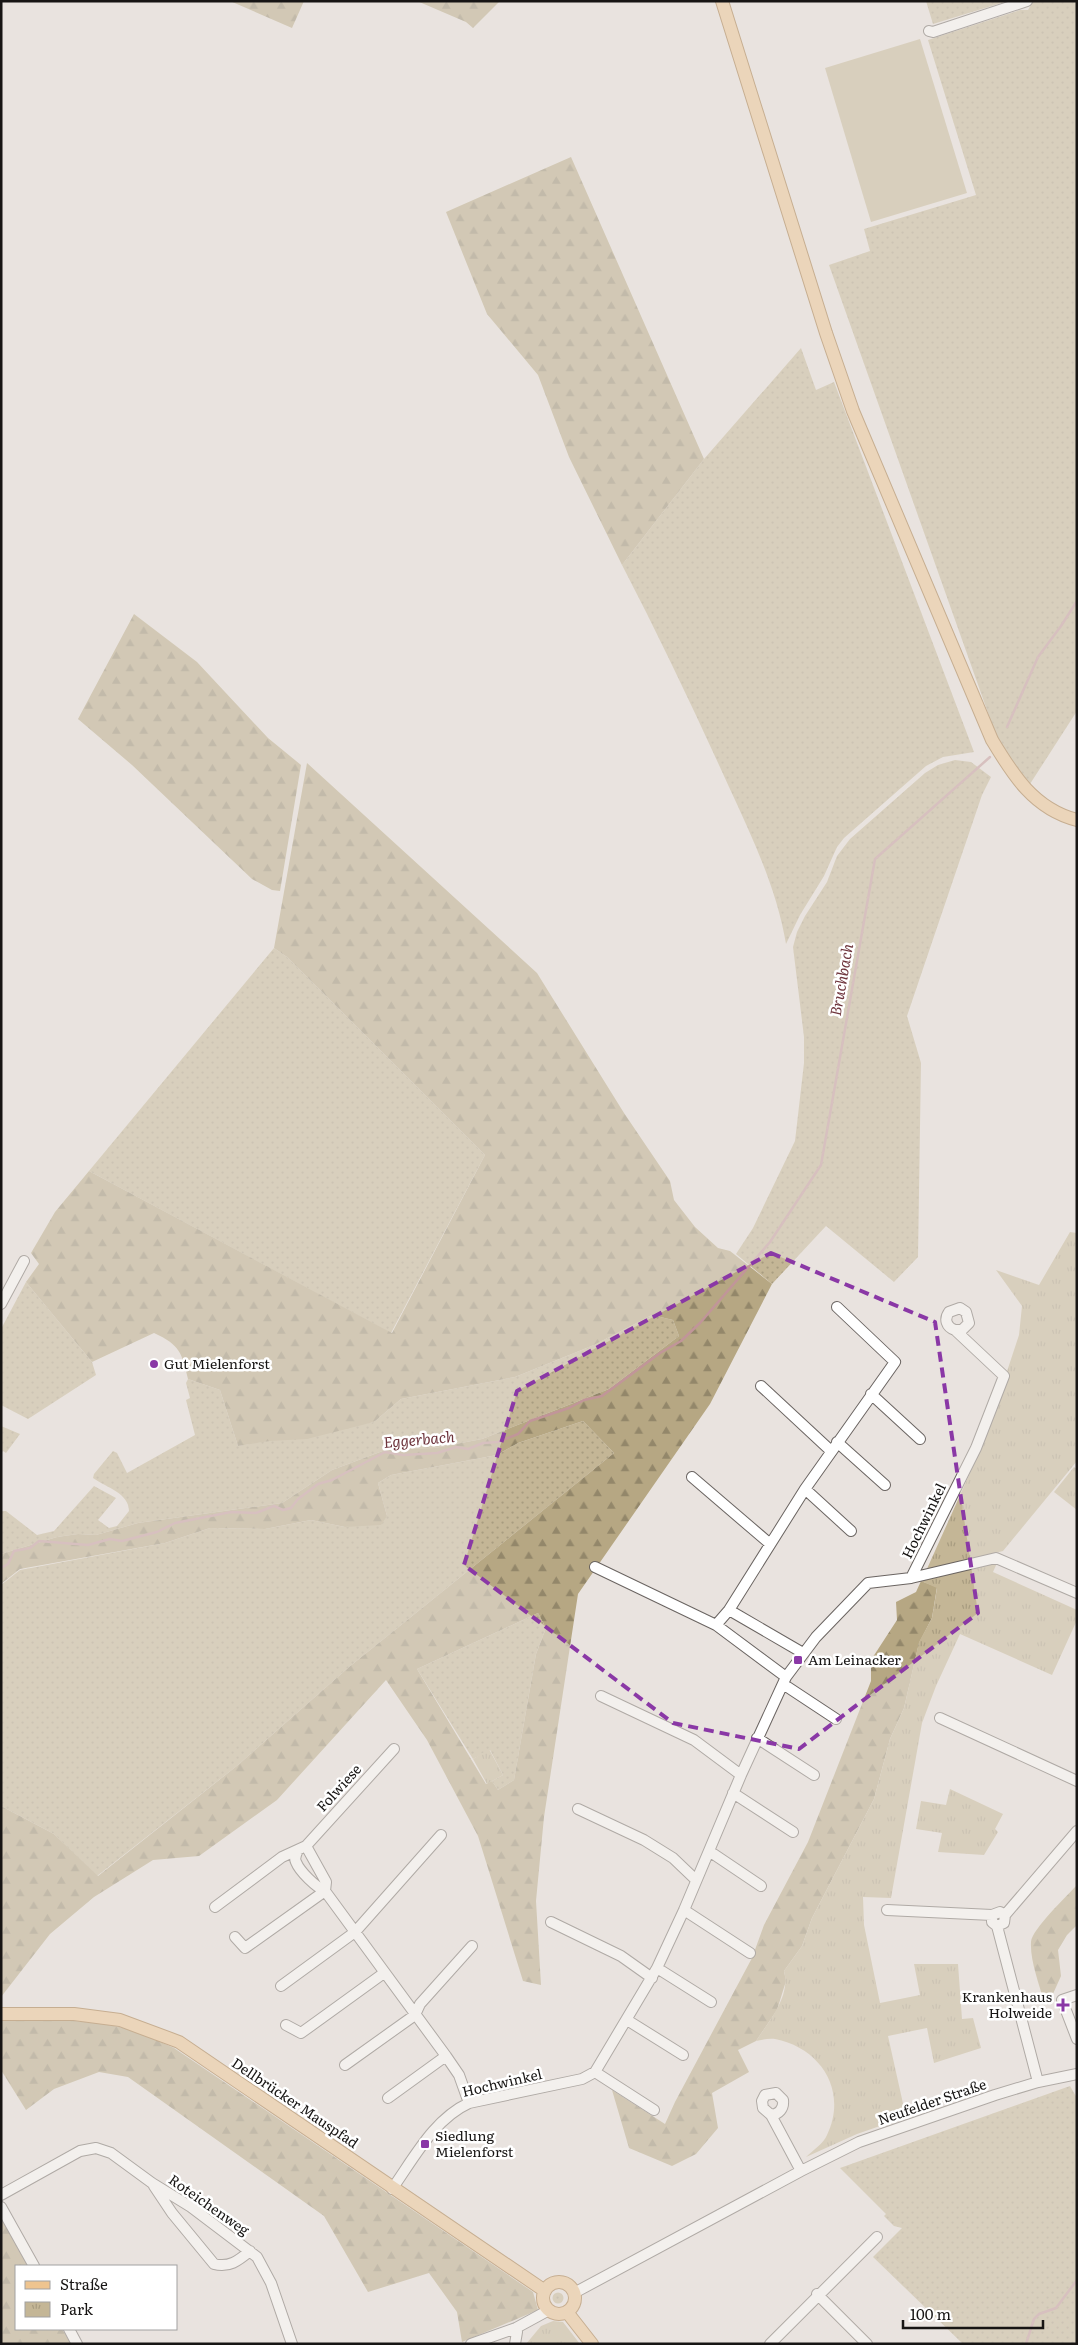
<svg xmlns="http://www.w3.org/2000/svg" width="1078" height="2345" font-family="Literata,serif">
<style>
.grass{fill:url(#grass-dots)}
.forest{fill:url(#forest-firs);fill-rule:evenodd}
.park{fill:url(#park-tufts)}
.pitch{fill:#c4b696}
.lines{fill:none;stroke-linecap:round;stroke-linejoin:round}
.stream{stroke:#c19599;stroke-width:2.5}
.minor-casing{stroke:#6a6461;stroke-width:12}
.major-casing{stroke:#9c6d34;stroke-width:14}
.minor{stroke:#fff;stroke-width:10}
.major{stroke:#eec48f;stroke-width:12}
.marked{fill:none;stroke:#8a38a6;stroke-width:4;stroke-dasharray:10 6;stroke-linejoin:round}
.poi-dot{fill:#8a38a6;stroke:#fff;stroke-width:2}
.labels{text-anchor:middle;stroke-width:5;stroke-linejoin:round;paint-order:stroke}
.poi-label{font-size:14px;fill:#171514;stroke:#fff;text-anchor:start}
.street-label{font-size:14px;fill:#171514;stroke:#fff}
.water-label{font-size:15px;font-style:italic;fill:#6e343c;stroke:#fff}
</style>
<defs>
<pattern id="grass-dots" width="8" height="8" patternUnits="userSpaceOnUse" patternTransform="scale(1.25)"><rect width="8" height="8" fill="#c4b696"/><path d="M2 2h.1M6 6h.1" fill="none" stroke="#a89c80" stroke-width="1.8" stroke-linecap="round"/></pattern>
<pattern id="forest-firs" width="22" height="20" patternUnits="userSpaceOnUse" patternTransform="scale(1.25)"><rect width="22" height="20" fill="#b6a783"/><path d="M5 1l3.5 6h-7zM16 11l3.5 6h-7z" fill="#93876a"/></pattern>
<pattern id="park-tufts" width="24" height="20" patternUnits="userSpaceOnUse" patternTransform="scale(1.25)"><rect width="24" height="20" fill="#c4b696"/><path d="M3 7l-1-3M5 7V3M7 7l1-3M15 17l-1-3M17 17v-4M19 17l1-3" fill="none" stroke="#a89c80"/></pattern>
</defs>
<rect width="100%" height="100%" fill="#e9e3df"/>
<!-- grass -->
<path class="grass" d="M926,1h82l-75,23z
M1033,1h44v710l-47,73 -15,-18 -17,-25 -169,-476 41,-14 -6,-22 112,-34 -48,-155 92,-30h8z
M801,348l15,42 18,-8 140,370 -31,5 -17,9 -82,72 -7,9 -13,29 -24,39 -14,29c-9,-55 -34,-107 -57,-157 -34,-75 -69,-149 -107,-222l82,-106z
M955,760l16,2 20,15 -9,18 -75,221 14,47 -3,194 -24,25 -68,-56 -54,58 -36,-30 17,-26 42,-87 9,-78v-26l-11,-90 4,-15 8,-16 22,-34 10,-26 13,-17 75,-66 13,-8z
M274,948l13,9 198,198 -94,178 -302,-162z
M26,1282l66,80 4,13 -68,44 -27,-14v-76z
M652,1315l21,5 6,16 -70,53 -127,50 -47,9 -47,1 -56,21 -50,33 -144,20 -42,12 -18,-1 -21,3 -56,17v-43h5l31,24 17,-4 40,-45 22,12 -18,22 11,8 8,-2 12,-15c0,-18 -22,-23 -36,-33l1,-4 19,-23 4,2 10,20 68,-38 -9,-35 4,-2 -4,-15 2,-4 32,11 18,56 136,-24 27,-23 114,-22 79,-32z
M583,1421l31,32 -265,214 -111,98 -141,111 -43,-42 -53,-28v-221l19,-15 145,-27 45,-15 55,1 46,-9 34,7 42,-11 -9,-33 13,-8 106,-20 21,-12z
M1,1426l19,8 -14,19 -3,-2 -2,2z
M538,1613l8,15 -10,26 -22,126 -16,10 -6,-9 11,-6 -13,-25 -17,9 -56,-90z
M1070,2086l7,12v246h-114l-90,-87 29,-29 -8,-2 -10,-10 2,-2 -46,-46z
M552.5 2298a5.5 5.5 0 1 1 11 0a5.5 5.5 0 1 1-11 0Z"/>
<!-- forest -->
<path class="forest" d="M230,1h74l-12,27z
M417,1h83l-27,27 -7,-6z
M571,157l133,302 -82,106 -53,-108 -31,-82 -51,-61 -41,-102z
M134,614l63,48 71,76 33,27 -21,126 -8,-1 -20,-11 -120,-114 -54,-46z
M307,763l230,210 87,140 46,68 4,19 21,27 23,21 12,3 42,33 -62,120 -132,190 -34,223 -8,84 5,84 -18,-4 -45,-145 -51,-96 -41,-60 -109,120 -78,56 -46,4 -59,37 -44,37 -49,63v-191l53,28 44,42 140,-111 111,-98 265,-214 -31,-32 -65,22 -21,12 -106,20 -13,8 9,33 -6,9 -36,2 -34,-7 -46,9 -55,-1 -45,15 -145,26 -19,15v-30l56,-17 21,-3 18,1 42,-12 144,-20 50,-33 56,-21 47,-1 47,-9 127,-50 70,-53 -6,-16 -21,-5 -58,30 -79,32 -114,22 -27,23 -67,17 -37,2 -32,5 -18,-56 -32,-11c-6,-26 -8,-34 -34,-46l-62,29 -66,-80 13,-18 -8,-11 24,-41 34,-41 303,162 93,-178 -198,-198 -13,-9zM538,1613l8,15 -10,26 -22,126 -16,10 -6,-9 -6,3 -69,-115z
M921,1581l16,6 -5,31 -13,25 -15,65 -14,31 -16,60 -62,119 -10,28 -18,25 2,10 -9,29 -21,31 -18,9 11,22 -37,21 6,35 -22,26 -24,12 -43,-18 -17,-58 53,34 10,-22 77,-144 12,-33 44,-83 63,-161v-21l26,-40 -1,-18 20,-10z
M1077,1885v40l-10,10 -9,15 3,26 -13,29 -4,-3c-5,-19 -14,-41 -13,-60 1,-13 36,-46 46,-57z
M1,2020c43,0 89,-2 130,10 15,4 29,12 43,18l359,244 5,18 -76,32 -5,-30 -28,-39 -61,19 -44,-76 -196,-139 -29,-5 -45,17 -28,21 -25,-40z
M1,2217l27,49h-12v63h46l9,15h-70z"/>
<!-- park -->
<path class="park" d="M1070,1232l7,1v228l-74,90 -77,20 57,-127 36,-109 3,-29 -26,-36 43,15z
M1074,1467l3,2v41l-23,-18z
M997,1563l-4,9 84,38v10l-25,55 -92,-41 -24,52 -14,37 -31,175 -28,-1 1,28 16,78 40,-8 -6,-31h44l4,55 11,-1 8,30 -47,15 -7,-35 -39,8 18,81 -49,17 -51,23c6,-6 18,-14 21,-22 21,-44 -6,-87 -52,-96 -6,-1 -13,1 -19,2 13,-20 35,-45 28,-70l18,-25 10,-28 62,-119 16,-60 14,-31 15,-66 13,-24 5,-30 -16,-7z
M489,1749l14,26 -16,9 -14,-25z
M950,1789l53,25 -8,15 3,3 -14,23 -46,-3 4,-19 -26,-4 5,-28 25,4z
M553,2321l10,1 17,22h-54l15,-18z"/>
<!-- pitch -->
<path class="pitch" d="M920,39l47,154 -96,29 -46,-154z"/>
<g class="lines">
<!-- stream -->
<path class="stream" d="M1007,727l31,-70 23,-31 16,-25
M1,1568l7,-4 6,-13 16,-3 9,-7 49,4 22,-6 12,2 35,-9 18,-9 56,-11 25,1 18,-7 9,4 8,-2 7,-9 20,-15 14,-4 53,-28 18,3 34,-2 19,-6 12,2 15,-6 15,-1 20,-8 12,-13 39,-13 15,-8 18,-4 58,-43 21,-12 19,-18 70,-81 51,-77 54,-306 115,-102
M1026,2344l8,-25 5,-5 17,-6 21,-28"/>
<!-- minor casing -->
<g class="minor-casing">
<path id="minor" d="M929,31l4,1 94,-31
M1,1304l23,-43
M761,1386l70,65
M871,1394l49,45
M837,1442l48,43
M692,1477l77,66
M805,1489l46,42
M595,1567l121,58 70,52
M911,1578l65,-130 28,-72 -49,-46h7l7,-7 -3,-11 -6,-4 -11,4c-5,7 -3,15 6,18
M729,1610l74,43
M716,1625l13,-15 76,-121 90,-127 -58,-55
M783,1684l53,35
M601,1696l93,44 47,35
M940,1718l137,63
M757,1738l57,37
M733,1793l60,39
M578,1809l66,31 29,18 23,22
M306,1846l20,36 -1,9
M298,1850c-2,4 -4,8 -2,12 4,10 20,25 29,29l121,165 13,19 10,28
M709,1851l52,35
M215,1907l67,-50 24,-11 88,-97
M684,1910l66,43
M887,1910l105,5 8,-3 5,3
M992,1915v7l5,4 41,156
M551,1922l70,34 31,22
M997,1926l7,-3 1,-8 72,-84
M235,1937l10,11 80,-57
M657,1968l54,34
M281,1986l74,-54 86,-97
M1077,1995l-15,5 15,39
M627,2020l56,35
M286,2025l15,8 83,-60
M345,2065l70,-50 5,-11 52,-58
M595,2072l59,38
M388,2098l58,-42
M771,2115c8,-1 13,-6 12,-15l-7,-7 -11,2 -3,6 1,7 8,7 30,56
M154,2186l18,27 42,51c15,4 24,-3 36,-13
M392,2189c22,-31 42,-70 77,-86l113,-24 13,-7 62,-104 27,-58 57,-135 45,-98 30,-40 52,-54 43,-5 85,-20 81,35
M1,2195l79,-44 16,-3 15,5 41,30 39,24 66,50 14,26 21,61
M1,2207l33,59
M574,2293l227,-122 58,-29 136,-47 43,-13 39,-8
M817,2294l50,50
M69,2329l8,15
M471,2344l45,-16 33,-18
M515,2344l2,-12 -1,-4
M770,2344l107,-107"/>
</g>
<!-- major casing -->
<g class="major-casing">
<path id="major" d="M722,1l104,332 27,78 139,329c21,35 42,69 85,80
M1,2014h73l46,6 59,22 366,249
M543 2298a16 16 0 1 1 32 0a16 16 0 1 1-32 0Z
M567,2312l25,32"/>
</g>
<!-- minor -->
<use href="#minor" class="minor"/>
<!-- major -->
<use href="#major" class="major"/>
</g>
<!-- marked area -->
<path d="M0 0H1078V2345H0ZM771,1253l164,69 43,291 -179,136 -126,-26 -209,-158 53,-174z" fill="#e9e3df" fill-opacity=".55" fill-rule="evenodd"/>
<path class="marked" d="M771,1253l164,69 43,291 -179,136 -126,-26 -209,-158 53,-174z"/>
<!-- markers -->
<g class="poi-dot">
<circle cx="154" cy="1364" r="5"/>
<rect x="793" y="1655" width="10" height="10" rx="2.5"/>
<path d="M1060.5 1997.5h5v5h5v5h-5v5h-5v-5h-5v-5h5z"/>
<rect x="420" y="2139" width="10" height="10" rx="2.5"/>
</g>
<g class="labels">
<!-- poi labels -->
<g class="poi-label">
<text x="164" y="1369">Gut Mielenforst</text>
<text x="808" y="1665">Am Leinacker</text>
<text x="1052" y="2002" text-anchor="end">Krankenhaus<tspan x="1052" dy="16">Holweide</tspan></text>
<text x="435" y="2141">Siedlung<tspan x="435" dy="16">Mielenforst</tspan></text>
</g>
<!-- street labels -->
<g class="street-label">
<text transform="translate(924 1521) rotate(-64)" y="5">Hochwinkel</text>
<text transform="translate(339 1788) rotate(-48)" y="5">Folwiese</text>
<text transform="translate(502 2083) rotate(-13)" y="5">Hochwinkel</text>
<text transform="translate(932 2102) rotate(-19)" y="5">Neufelder Straße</text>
<text transform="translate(295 2103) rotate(34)" y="5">Dellbrücker Mauspfad</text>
<text transform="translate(209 2205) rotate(35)" y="5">Roteichenweg</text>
</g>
<!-- water labels -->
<g class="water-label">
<text transform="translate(842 980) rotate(-80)" y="5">Bruchbach</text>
<text transform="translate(419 1440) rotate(-5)" y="5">Eggerbach</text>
</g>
</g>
<!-- border -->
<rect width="1078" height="2345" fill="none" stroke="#171514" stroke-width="5"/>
<!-- legend -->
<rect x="15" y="2265" width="162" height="65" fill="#ffffff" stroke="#a2a1a1"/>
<rect x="25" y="2281" width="25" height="8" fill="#eec48f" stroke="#a2a1a1"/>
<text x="60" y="2290" font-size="15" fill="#171514">Straße</text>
<rect x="25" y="2302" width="25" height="15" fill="url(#park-tufts)" stroke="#a2a1a1"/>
<text x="60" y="2315" font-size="15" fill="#171514">Park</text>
<!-- scale -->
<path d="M903 2320v8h140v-8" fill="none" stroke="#171514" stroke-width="2.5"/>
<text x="910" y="2320" font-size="15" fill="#171514" stroke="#ffffff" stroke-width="4" paint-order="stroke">100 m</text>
</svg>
